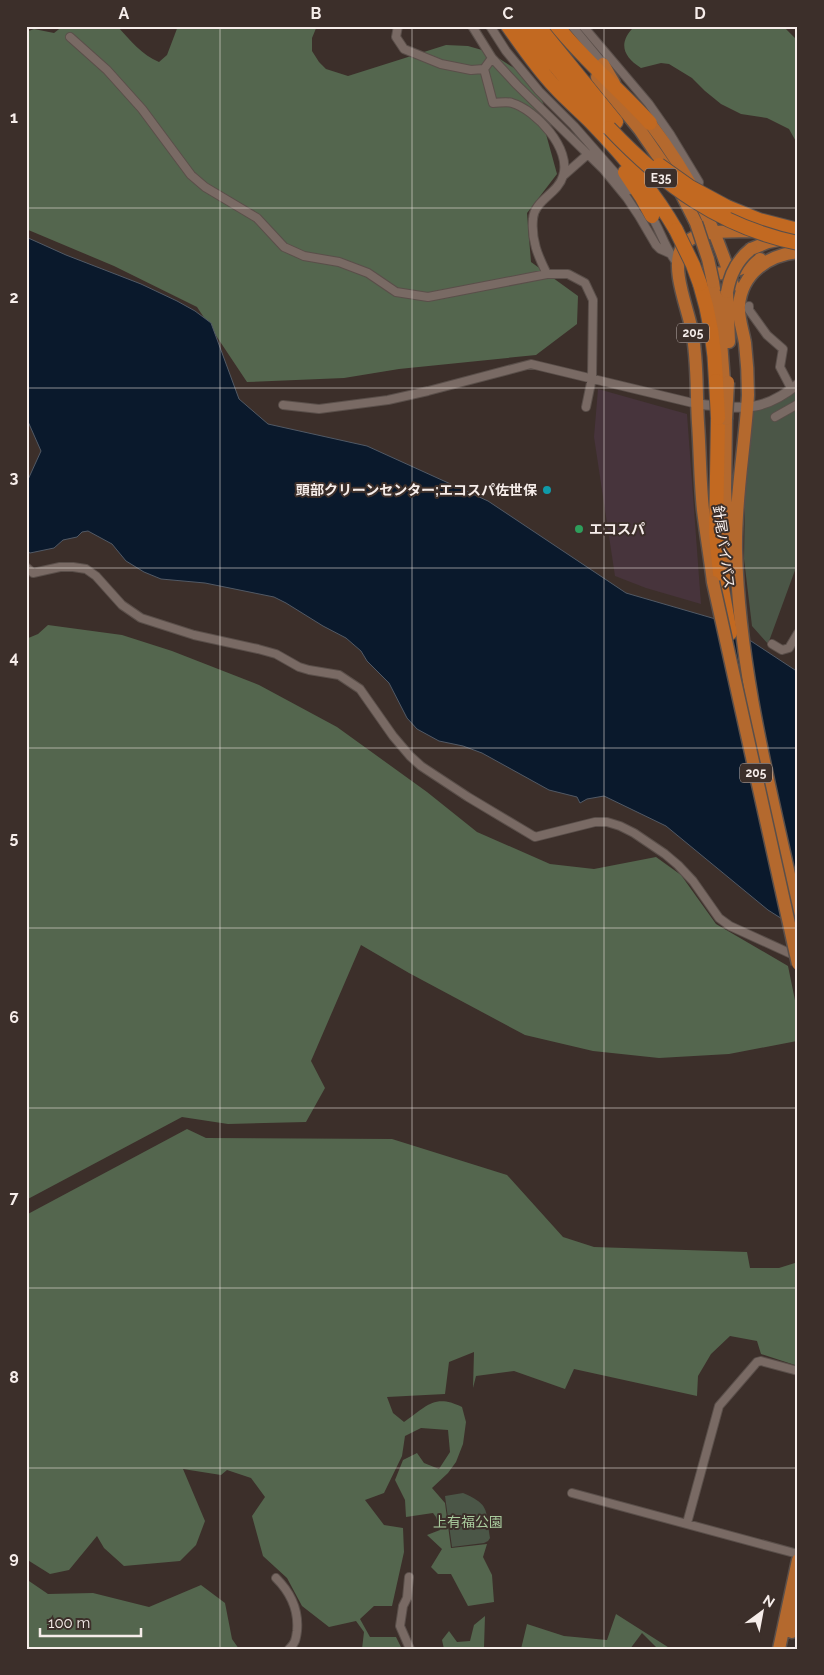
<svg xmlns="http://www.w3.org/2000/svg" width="824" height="1675" font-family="Raleway,'Noto Sans JP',sans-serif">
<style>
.industrial{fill:#47343c}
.green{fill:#4b5647}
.forest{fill:#54664e}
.water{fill:#0a192c;stroke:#515965}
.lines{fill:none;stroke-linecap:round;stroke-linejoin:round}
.minor-casing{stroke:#5a4f4a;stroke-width:10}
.tertiary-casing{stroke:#5a4f4a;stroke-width:11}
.trunk-casing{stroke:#5a4f4a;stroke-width:15}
.motorway-casing{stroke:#5a4f4a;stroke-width:16}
.minor{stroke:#796a64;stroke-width:8}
.tertiary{stroke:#796a64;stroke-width:9}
.trunk{stroke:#b4692e;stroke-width:12}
.motorway{stroke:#c26921;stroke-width:14}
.trunk-bridge-casing{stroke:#5a4f4a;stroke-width:15;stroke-linecap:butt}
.motorway-bridge-casing{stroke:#5a4f4a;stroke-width:16;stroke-linecap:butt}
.trunk-bridge{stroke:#b4692e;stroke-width:12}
.motorway-bridge{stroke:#c26921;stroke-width:14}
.grid{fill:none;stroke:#f6edea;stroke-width:1;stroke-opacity:0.55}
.culture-dot{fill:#0f9aa8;stroke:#3c2f2a;stroke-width:2}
.leisure-dot{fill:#2e9e5b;stroke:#3c2f2a;stroke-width:2}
.labels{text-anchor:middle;stroke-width:4;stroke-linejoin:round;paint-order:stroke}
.shield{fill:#3c2f2a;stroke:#beb4b0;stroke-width:1}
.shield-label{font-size:12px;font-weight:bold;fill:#f6edea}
.poi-label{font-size:14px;font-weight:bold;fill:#f6edea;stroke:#3c2f2a;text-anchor:end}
.street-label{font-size:14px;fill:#f6edea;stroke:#3c2f2a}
.park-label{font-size:14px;fill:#a9cb9d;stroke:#3c2f2a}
.neatline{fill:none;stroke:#f6edea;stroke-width:2}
.grid-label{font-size:16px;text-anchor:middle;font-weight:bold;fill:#f6edea}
</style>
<rect width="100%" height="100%" fill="#3c2f2a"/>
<!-- industrial -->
<path class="industrial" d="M598,389l89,25 14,190 -55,-16 -31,-12 -21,-139z"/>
<!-- green -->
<path class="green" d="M798,382v180l-30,82 -16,-18 -8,-67 1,-63 9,-89z
M463,1493c28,12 22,17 27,45l-2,3 -4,2 -32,4 -7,-51z"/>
<!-- forest -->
<path class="forest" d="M63,26h54c13,14 25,29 42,36l8,-7 11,-29h139l-5,12v13l7,11 7,7 22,7 98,-31 22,1 21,6 25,16 20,16 10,21 4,20 -2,9 11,40 -30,39 4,49 47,34 -1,28 -41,31 -137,14 -55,9 -97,4 -50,-75 -83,-41 -88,-37v-197l8,-3 20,4z
M635,26h148l15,15v104l-9,-16 -22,-11 -26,-4 -20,-10 -16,-13 -13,-13 -23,-14 -8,-1 -20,5c-19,-12 -23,-26 -6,-42z
M48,625l74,10 50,16 87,34 78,42 90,65 50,40 73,32 44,5 62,-12 25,18 35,49 72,42 10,49 -1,26 -68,13 -70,4 -66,-7 -68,-16 -116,-62 -48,-28 -50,116 14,27 -19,34 -78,2 -46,-7 -156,83v-561l12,-5z
M187,1129l19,9 186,1 115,36 56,62 31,10 153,5 3,16h29l19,-6v104l-37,-12 -4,-13 -27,-5 -19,18 -13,22 -1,20 -123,-27 -9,20 -51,-18 -38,5 -3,12 1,-36 -25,10 -4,32 -58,3 6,16 11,9c22,-15 30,-29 58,-15l4,15 -3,22 -7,18 -8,11 -16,15 13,15 6,45 36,-4 -4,13 9,18 2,27 -26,4 -17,-32h-13l-7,-7 11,-18 -15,-14 13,-5 -4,-13 -3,-4 -27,4 -1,-17 -10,-20 8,-20 14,-7 7,10 15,6 11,-17 -2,-22 -27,-2 -16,8 -3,20 -18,37 -19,7 19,25 19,3 1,24 -12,54h-18l-14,13 10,18h26l6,12h-40l2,-17 -8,-11 -27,6 -27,-21 -15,-28 -24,-22 -11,-40 13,-19 -14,-19 -24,-8 -6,5 -38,-6 22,52 -9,24 -16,16 -56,5 -20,-18 -7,-12 -28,34 -19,4 -24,-15v-344z
M29,1581l19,13 45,-1 56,14 52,-22 24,18 7,36 7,10h-213v-67z
M616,1614l55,35h-13l-16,-16 -12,16h-109l6,-25 37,12 43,4z
M485,1616l-1,31 1,2h-41l-2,-9 7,-9 8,11 13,-1 4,-16z"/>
<!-- water -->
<path class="water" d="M26,237l40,18 75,29 36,17 18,10 16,12 28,76 29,25 99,22 121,55 138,92 93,27 79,52v257l-30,-19 -102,-84 -62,-30 -17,3 -7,4 -3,-6 -28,-7 -67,-37 -19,-7 -24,-5 -22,-12 -10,-11 -18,-35 -22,-22 -6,-10 -15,-13 -23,-12 -37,-23 -12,-6 -69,-14 -44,-4 -17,-7 -18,-11 -14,-17 -24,-13 -6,1 -5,5 -14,3 -9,8 -24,5 -4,-2v-67l15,-33 -15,-34z"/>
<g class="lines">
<!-- minor casing -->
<g class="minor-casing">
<path id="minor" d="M398,26l-2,11 8,12 37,15 30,6 13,-1
M472,26l20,32 25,27 87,85 23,28 12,18 17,29 4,4 9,4
M490,26l16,25 33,40 35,35 56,64
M572,26l34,41
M583,26l66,78 21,30 29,48 -2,11
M70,37l37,33 35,39 49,66 14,12 52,31 27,29 20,9 35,6 29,11 28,19 32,5 119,-23
M492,58l-8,11 9,34c6,0 14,-2 19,0 24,7 60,46 51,73 -5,18 -29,24 -30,43 -2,21 5,37 14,55h21l17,9 8,17 -1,78 -6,29
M563,176l25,-22
M650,214c11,16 15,36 28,50
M749,306v4l18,25 16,14 -3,18 11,21
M283,405l36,4 69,-9 40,-9 103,-27 166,40
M775,417l23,-13
M26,567l7,6 27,-6h13l13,2 10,7 26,29 19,13 53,17 64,14 18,5 23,13 10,3 30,5 21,14 33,47 17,20 11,10 47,31 67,40 60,-15h12l13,4 14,7 31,21 13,11 15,16 26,37 11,8 68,31
M772,644l10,6 7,-2 9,-15
M572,1493l226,61
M687,1523l32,-117 38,-44 4,-1 37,10
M409,1577l-2,21 -4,8 -3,20 10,23
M276,1578c15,15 23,32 21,53 -1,8 -2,13 -8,18"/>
</g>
<!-- tertiary casing -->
<g class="tertiary-casing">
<path id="tertiary" d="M697,404c44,4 64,10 101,-20"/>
</g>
<!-- trunk casing -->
<g class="trunk-casing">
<path id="trunk" d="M603,64l11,19
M597,77l43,53 29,42
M650,123c40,53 63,98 83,162
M679,189l17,34
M751,249l17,-7 15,-3
M798,252c-30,3 -56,21 -59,53 -1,12 4,26 6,38 2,17 3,35 3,52 -3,52 -13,103 -12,155 3,124 36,245 62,365
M700,273c23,3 41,-2 60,-14
M713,282l7,45 4,55
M727,292l2,50
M726,419l-1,70 4,85
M713,582c-3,-24 -7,-48 -10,-72 -3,-29 -3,-58 -5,-87 -2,-31 0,-61 -6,-92 -4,-22 -21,-61 -11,-82 11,-22 53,-17 74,-18
M792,1632l6,-26
M779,1649l19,-89"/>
</g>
<!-- motorway casing -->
<g class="motorway-casing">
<path id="motorway" d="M508,26c15,21 29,42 47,61 11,12 24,23 36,35 32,33 62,68 85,108
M523,26l16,21 66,77
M538,26l78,96
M557,26c28,35 63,64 93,97
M625,172l16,24 11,20
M727,207l32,13 39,10
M700,284c10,32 15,63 16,97
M718,418l-2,116 5,49 9,50"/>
</g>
<!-- minor -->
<use href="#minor" class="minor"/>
<!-- tertiary -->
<use href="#tertiary" class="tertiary"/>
<!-- trunk -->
<use href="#trunk" class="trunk"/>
<!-- motorway -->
<use href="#motorway" class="motorway"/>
<!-- trunk-bridge casing -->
<g class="trunk-bridge-casing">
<path id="trunk-bridge" d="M696,223l12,36 5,23
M727,292c3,-18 10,-32 24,-43
M726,419l2,-37
M713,582l85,382"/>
</g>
<!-- motorway-bridge casing -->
<g class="motorway-bridge-casing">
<path id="motorway-bridge" d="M609,128c54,57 111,99 189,115
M659,165l31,22 37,20
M676,230l17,35 7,19
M716,381l2,37"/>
</g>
<!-- trunk-bridge -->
<use href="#trunk-bridge" class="trunk-bridge"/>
<!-- motorway-bridge -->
<use href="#motorway-bridge" class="motorway-bridge"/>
</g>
<!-- grid -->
<path class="grid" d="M220,26v1623M412,26v1623M604,26v1623M26,208h772M26,388h772M26,568h772M26,748h772M26,928h772M26,1108h772M26,1288h772M26,1468h772"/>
<!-- markers -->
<circle class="culture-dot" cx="547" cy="490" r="5"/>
<circle class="leisure-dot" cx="579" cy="529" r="5"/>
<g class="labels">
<!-- shield labels -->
<g class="shield">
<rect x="645" y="168.5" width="32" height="19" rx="4"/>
<rect x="677" y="323.5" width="32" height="19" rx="4"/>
<rect x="740" y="763.5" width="32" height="19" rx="4"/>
</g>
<g class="shield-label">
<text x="661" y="182">E35</text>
<text x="693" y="337">205</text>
<text x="756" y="777">205</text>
</g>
<!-- poi labels -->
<g class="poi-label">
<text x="537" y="495">頭部クリーンセンター;エコスパ佐世保</text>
<text x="589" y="534" text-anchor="start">エコスパ</text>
</g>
<!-- street labels -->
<g class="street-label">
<text transform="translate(724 547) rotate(82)" y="5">針尾バイパス</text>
</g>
<!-- park labels -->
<g class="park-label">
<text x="468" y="1527">上有福公園</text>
</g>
</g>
<!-- border -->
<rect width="824" height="1675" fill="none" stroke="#3c2f2a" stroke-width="55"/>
<!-- north arrow -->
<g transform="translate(762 1612) rotate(32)" stroke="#3c2f2a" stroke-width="4" paint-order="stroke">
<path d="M0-4L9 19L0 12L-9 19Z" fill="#f6edea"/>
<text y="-8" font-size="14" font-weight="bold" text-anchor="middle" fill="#f6edea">N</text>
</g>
<!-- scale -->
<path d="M40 1628v8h101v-8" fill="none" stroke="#f6edea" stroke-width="2.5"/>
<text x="48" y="1628" font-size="15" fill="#f6edea" stroke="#3c2f2a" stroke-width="4" paint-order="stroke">100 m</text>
<rect x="28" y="28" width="768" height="1620" class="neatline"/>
<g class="grid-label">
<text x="124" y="19">A</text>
<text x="316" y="19">B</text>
<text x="508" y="19">C</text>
<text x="700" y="19">D</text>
<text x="14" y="123">1</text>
<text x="14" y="303">2</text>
<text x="14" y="483">3</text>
<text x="14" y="663">4</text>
<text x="14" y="843">5</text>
<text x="14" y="1023">6</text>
<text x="14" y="1203">7</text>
<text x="14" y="1383">8</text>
<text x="14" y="1563">9</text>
</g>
</svg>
